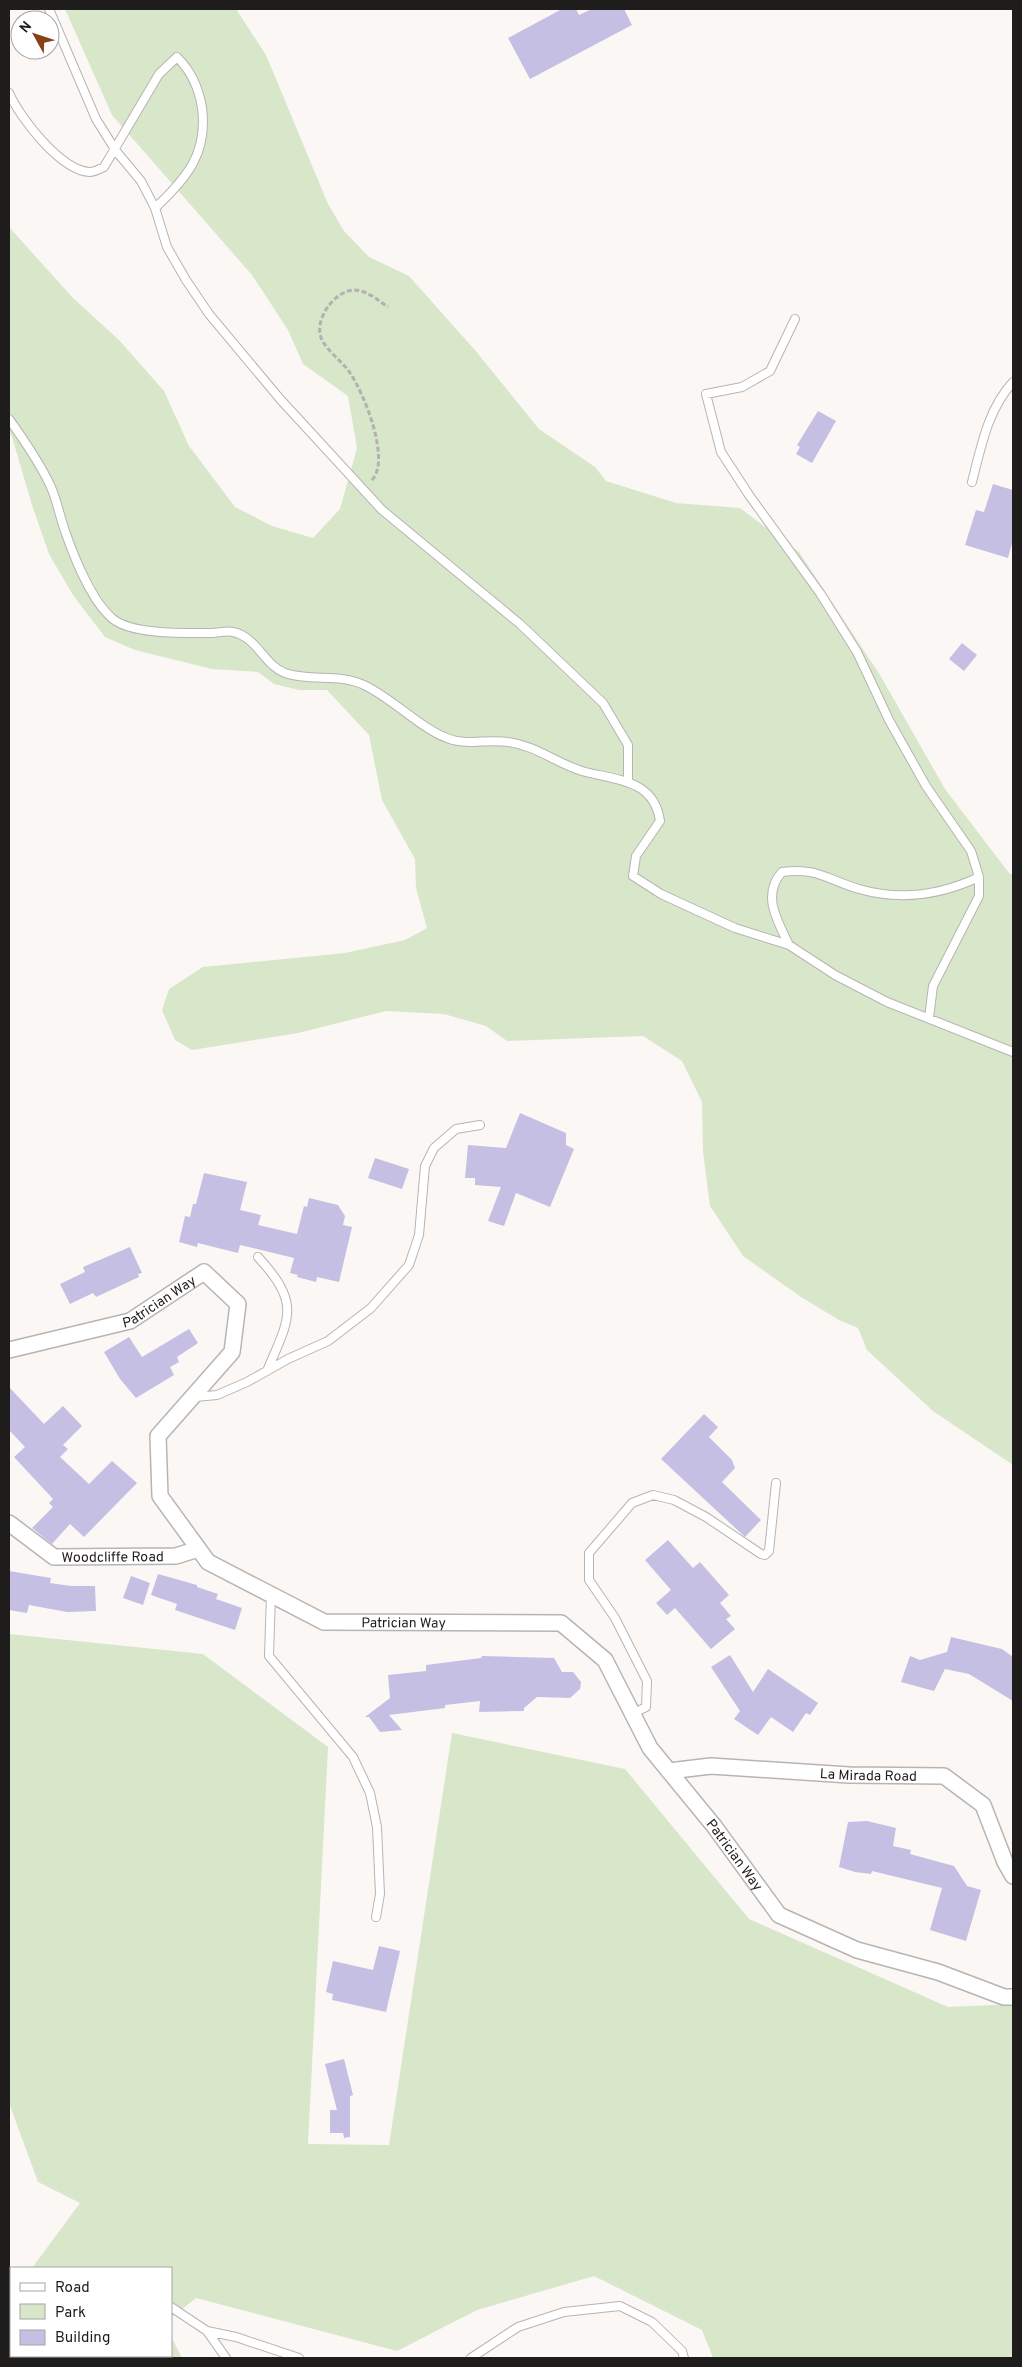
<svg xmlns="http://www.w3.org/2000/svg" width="1022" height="2367" font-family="Overpass,sans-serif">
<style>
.green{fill:#d8e6ca}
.building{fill:#c5c0e3}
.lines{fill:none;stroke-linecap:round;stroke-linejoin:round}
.lane-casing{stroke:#b8b4b2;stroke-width:10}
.street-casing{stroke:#b8b4b2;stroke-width:18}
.path{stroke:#b4b1af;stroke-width:3;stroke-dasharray:5 2.5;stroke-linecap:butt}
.lane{stroke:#fff;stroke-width:8}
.street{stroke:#fff;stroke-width:15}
.labels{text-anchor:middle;stroke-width:4;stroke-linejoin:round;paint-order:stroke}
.street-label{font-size:14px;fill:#1f1d1c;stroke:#fff}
</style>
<rect width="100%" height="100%" fill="#fbf7f5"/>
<!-- green -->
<path class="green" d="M65,9h171l30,46 62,149 16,27 25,26 40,19 65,73 65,80 56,38 11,14 70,22 64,5 59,44 81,123 65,114 64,84 4,2v590l-80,-54 -66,-61 -9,-22 -19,-8 -38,-23 -58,-41 -33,-50 -7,-54 -1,-50 -20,-41 -39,-25 -136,5 -21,-15 -42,-12 -58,-3 -88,22 -106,17 -17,-10 -13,-30 7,-21 34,-22 142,-14 60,-13 22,-12 -11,-40 -1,-29 -33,-59 -13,-65 -42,-45h-28l-25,-6 -16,-12 -46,-3 -77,-19 -30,-13 -32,-42 -24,-41 -17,-49 -20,-68 -3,-6v-204l64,71 46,42 45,51 25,55 46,61 37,19 41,12 27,-29 17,-61 -9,-52 -45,-32 -15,-34 -36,-55 -140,-160z
M9,1634l194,20 125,93 -20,397 81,1 63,-412 173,36 124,150 199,88 65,-3v354h-300l-11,-28 -108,-54 -117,34 -80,41 -201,-53 -25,20v-50h-139l48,-65 -42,-21 -29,-79z
M11,2325v31h160v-20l11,22h-173v-26z"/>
<!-- building -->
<path class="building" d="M562,9h14l3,6 13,-6h32l8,16 -102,54 -22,-41z
M818,411l18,10 -24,42 -16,-9 4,-7 -3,-2z
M993,484l20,6v50l-5,18 -43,-13 11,-35 8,2z
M962,643l15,12 -13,16 -15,-12z
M520,1113l46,20v12l8,4 -24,58 -34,-14 -12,33 -16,-5 13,-34 -26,-2v-7h-10l3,-33 38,3z
M375,1158l34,11 -7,20 -34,-11z
M204,1173l43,9 -7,28 21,5 -3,10 39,9 7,-28 3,1 2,-9 29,7 7,11 -2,9 9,2 -13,55 -22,-5 -1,5 -19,-5 1,-2 -8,-2 4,-15 -54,-13 -2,8 -40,-10 -1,4 -18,-5 6,-26 5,1 3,-13h3z
M130,1247l12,26 -4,1 1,3 -43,20 -3,-4 -23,11 -10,-20 25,-12 -2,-5z
M189,1329l9,14 -21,14 2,5 -9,5 4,8 -38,23 -16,-19 -16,-27 25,-15 13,20z
M9,1387l35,37 19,-18 19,20 -19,19 5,4 -8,8 29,27 23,-23 25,22 -53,54 -14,-13 -18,20 -20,-16 21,-21 -4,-4 4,-4 -39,-42 11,-10 -16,-17z
M704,1414l14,13 -9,10 23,23 3,8 -13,14 39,38 -16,17 -84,-78z
M668,1540l25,28 7,-6 29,33 -9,8 11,13 -5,3 9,10 -24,20 -36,-41 -8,7 -11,-12 15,-13 -26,-30z
M9,1571l42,7 -1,5 21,3h24l1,25 -29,1 -38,-7 -2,8 -18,-3z
M158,1574l39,11v2l21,7 -2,5 26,9 -7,22 -60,-20 2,-6 -26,-9z
M131,1576l19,7 -7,22 -20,-7z
M951,1637l51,12 11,8v44l-44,-27 -24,-5 -11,22 -33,-9 9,-26 10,4 27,-8z
M730,1655l23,37 15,-23 50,34 -8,12 -4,-2 -13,19 -22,-15 -13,18 -24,-16 6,-8 -29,-44z
M482,1656l72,2 8,14h11l8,10 -1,7 -10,9 -33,-1 -13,11v3l-45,1 1,-11 -35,4v3l-56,7 13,15 -22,2 -11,-15h-4l25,-19 -2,-23 38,-4v-6l55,-7z
M867,1821l29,7 -3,18 18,4 -1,4 44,12 13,20 14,4 -15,51 -36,-11 12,-42 -70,-17 -1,3 -16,-2 -16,-5 9,-45z
M379,1946l21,5 -14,61 -54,-12 1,-6 -7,-2 7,-31 40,9z
M344,2059l9,36 -3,1v41l-6,1 -1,-5h-13v-23h7l-12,-46z"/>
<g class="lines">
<!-- lane casing -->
<g class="lane-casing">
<path id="lane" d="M49,9l47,110 20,32 25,30 14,27 12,39 19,33 23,34 71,85 102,111 138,114 83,79 25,42v36
M9,93c11,25 52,78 81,79 4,0 10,-3 14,-5l55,-93 18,-17c14,14 22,31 25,51 6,45 -15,70 -47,100
M795,319l-25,52 -28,16 -36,7 15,58 28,43 71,98 37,59 32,68 37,66 45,65 8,26v19l-46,90 -4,32
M9,419c15,21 31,44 42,68 6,14 9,30 14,44 9,26 27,71 48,88 20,16 74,14 99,14 7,0 15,-3 21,-1 24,5 31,33 52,41 26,9 54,0 79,12 30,14 61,48 89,55 17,5 37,-1 55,2 29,4 46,20 74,29 31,9 72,7 78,50l-24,35 -3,20 28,18 74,34 54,17 46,30 52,27 126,50
M972,482c9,-35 16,-73 41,-100
M789,945c-11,-23 -28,-50 -7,-73 35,-5 46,8 77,17 42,12 82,6 120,-12
M258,1257c43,47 32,60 9,114
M195,1397l22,-2 30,-13 41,-23 40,-18 43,-33 38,-43 10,-30 6,-69 9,-18 22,-19 24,-4
M271,1595l-2,61 84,101 17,36 7,34 3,67 -4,23
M632,1714l14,-7 1,-26 -32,-63 -26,-38v-27l43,-50 21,-8 21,5 32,17 55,37 4,1 4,-4 7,-68
M171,2307l36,24 29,6 63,21
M207,2331l19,27
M109,2356v2
M471,2358l47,-31 46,-15 56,-6 32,16 30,29 2,7"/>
</g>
<!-- street casing -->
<g class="street-casing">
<g id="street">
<path id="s1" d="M9,1350l121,-29 74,-49 34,32 -6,48 -74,84 2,60 48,66 116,60 237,1 44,37 45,88 64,78 65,89 78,35 81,22 66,25h9"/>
<path id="s2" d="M9,1523l45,34 122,-1 22,-7"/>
<path id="s3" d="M669,1771l42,-5 138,9 95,1 39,29 22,57 8,14"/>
</g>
</g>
<!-- path -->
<path class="path" d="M372,480c19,-20 -8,-87 -22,-107 -8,-13 -27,-24 -30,-39 -3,-18 15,-43 34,-44 13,0 25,11 34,17"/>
<!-- lane -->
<use href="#lane" class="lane"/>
<!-- street -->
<use href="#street" class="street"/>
</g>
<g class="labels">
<!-- street labels -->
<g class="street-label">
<text dy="5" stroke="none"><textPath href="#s1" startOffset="159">Patrician Way</textPath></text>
<text dy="5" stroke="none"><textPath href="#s2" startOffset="115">Woodcliffe Road</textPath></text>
<text dy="5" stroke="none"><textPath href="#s1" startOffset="772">Patrician Way</textPath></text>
<text dy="5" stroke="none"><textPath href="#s3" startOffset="200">La Mirada Road</textPath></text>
<text dy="5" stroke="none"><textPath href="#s1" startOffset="1222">Patrician Way</textPath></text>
</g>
</g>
<!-- border -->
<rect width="1022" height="2367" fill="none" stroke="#1f1d1c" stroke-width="20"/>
<!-- legend -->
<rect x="10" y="2267" width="162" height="90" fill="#ffffff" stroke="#a5a5a4"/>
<rect x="20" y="2283" width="25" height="8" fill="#ffffff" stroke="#a5a5a4"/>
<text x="55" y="2292" font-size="15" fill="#1f1d1c">Road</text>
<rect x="20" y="2304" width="25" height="15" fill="#d8e6ca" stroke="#a5a5a4"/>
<text x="55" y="2317" font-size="15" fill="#1f1d1c">Park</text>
<rect x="20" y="2330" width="25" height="15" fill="#c5c0e3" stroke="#a5a5a4"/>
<text x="55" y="2342" font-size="15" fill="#1f1d1c">Building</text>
<!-- north arrow -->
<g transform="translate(35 35) rotate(310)"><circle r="24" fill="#ffffff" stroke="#a5a5a4"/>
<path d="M0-4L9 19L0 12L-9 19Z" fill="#864215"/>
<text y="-8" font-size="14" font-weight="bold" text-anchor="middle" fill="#1f1d1c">N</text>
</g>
</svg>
